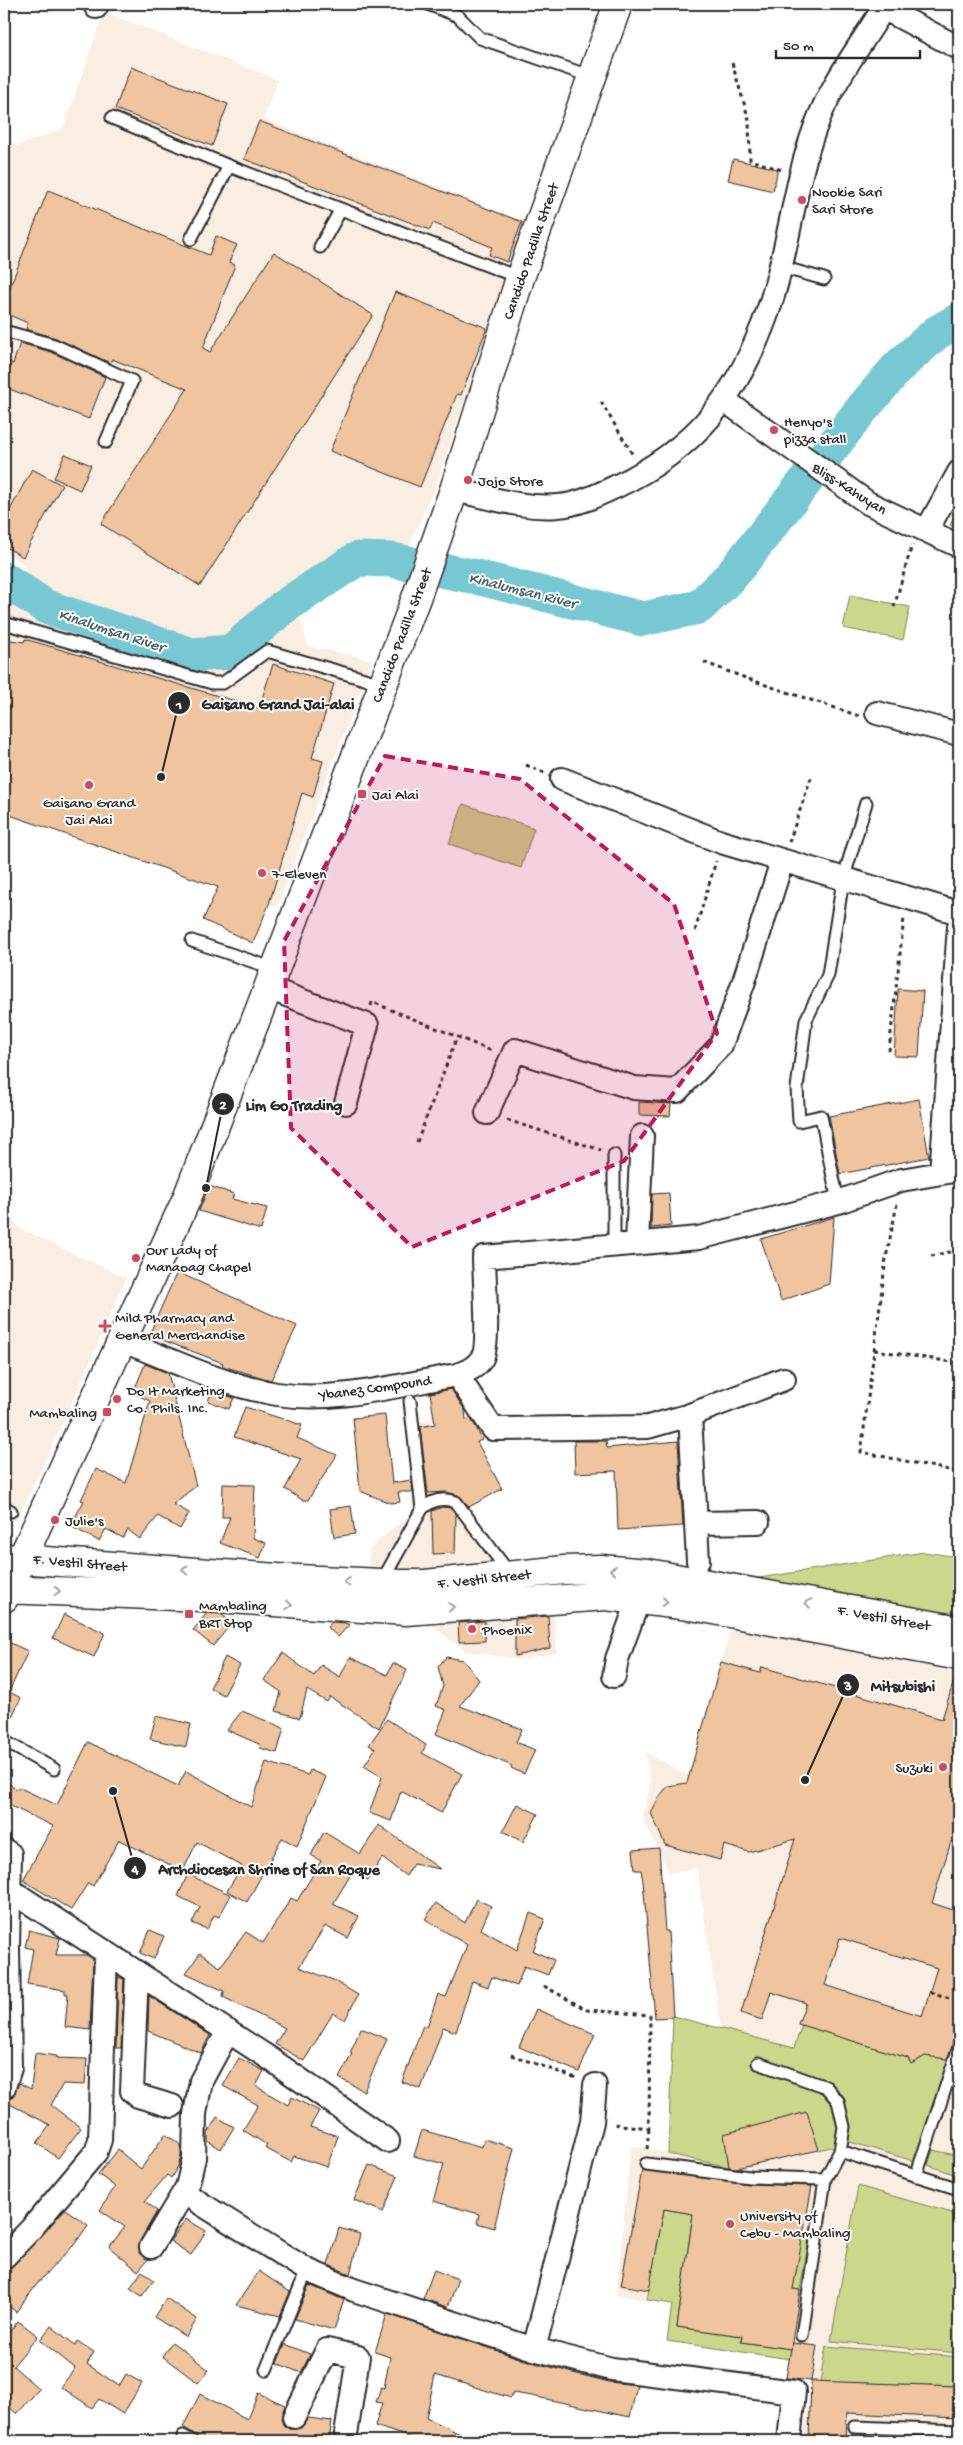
<svg xmlns="http://www.w3.org/2000/svg" width="963" height="2445" font-family="'Gochi Hand',sans-serif">
<style>
.built{fill:#faede2}
.green{fill:#cbd78b;stroke:#7b815b}
.lines{fill:none;stroke-linecap:round;stroke-linejoin:round}
.river{stroke:#78c8d4;stroke-width:35}
.building{fill:#efc49e;stroke:#2b2b2b;fill-rule:evenodd}
.lane-casing{stroke:#2b2b2b;stroke-width:15}
.street-casing{stroke:#2b2b2b;stroke-width:26}
.secondary-casing{stroke:#2b2b2b;stroke-width:31}
.path{stroke:#2b2b2b;stroke-width:3;stroke-dasharray:4 4;stroke-linecap:butt}
.lane{stroke:#fff;stroke-width:11}
.street{stroke:#fff;stroke-width:22}
.secondary{stroke:#fff;stroke-width:28}
.oneway{stroke:#a0a0a0}
.marked{fill:#c2185b;fill-opacity:0.2;stroke:#c2185b;stroke-width:4;stroke-dasharray:10 6;stroke-linejoin:round}
.poi-dot{fill:#d1495b;stroke:#fff;stroke-width:2}
.labels{text-anchor:middle;stroke-width:4;stroke-linejoin:round;paint-order:stroke}
.poi-label{font-size:15px;fill:#2b2b2b;stroke:#fff;text-anchor:start}
.street-label{font-size:15px;fill:#2b2b2b;stroke:#fff}
.water-label{font-size:16px;font-style:italic;fill:#466266;stroke:#fff}
.leader{fill:none;stroke:#2b2b2b;stroke-width:2}
.callout-dot{fill:#2b2b2b;stroke:#fff;stroke-width:2}
.mark-label{font-size:15px;text-anchor:middle;font-weight:bold;fill:#fff}
.callout-label{font-size:16px;text-anchor:middle;font-weight:bold;fill:#2b2b2b;stroke:#fff;stroke-width:4;stroke-linejoin:round;paint-order:stroke}
</style>
<rect width="100%" height="100%" fill="#fff"/>
<filter id="ink" filterUnits="userSpaceOnUse"><feTurbulence type="fractalNoise" baseFrequency=".02" numOctaves="2"/><feDisplacementMap in="SourceGraphic" scale="10" xChannelSelector="R" yChannelSelector="G"/><feConvolveMatrix kernelMatrix="1 2 1 2 8 2 1 2 1" color-interpolation-filters="sRGB"/></filter>
<g filter="url(#ink)">
<!-- built -->
<path class="built" d="M104,12l174,68 -15,39 263,103 -90,261 -29,67 -64,-2 -17,10 -44,40 -46,33 -27,13 -41,-5 -144,-55 1,-20 -21,-11v-413l13,6 46,-17z
M4,591l34,25 159,51 35,-11 42,-20 26,-18 8,28 64,14 -95,247 -273,-94z
M4,1213l17,16 105,49 -47,109 -63,135 -12,-7z
M437,1418l20,76 50,72 -141,10 4,-28 42,-35 -3,-89z
M554,1612l3,41 -38,7 -55,-10 -40,-31z
M731,1628l228,45v768h-156l8,-59 -25,-3 3,-20 -122,-18 5,-37 -56,-9 15,-149 37,7 5,-137 48,12 -24,-160 -28,5 -26,-55 8,-38 -6,-28 44,24z"/>
<!-- green -->
<path class="green" d="M959,506v24l-9,-5z
M850,595l60,12 -7,33 -60,-12z
M463,804l71,24 -13,40 -72,-24z
M924,1552l35,5v60l-219,-36z
M673,2016l121,32 8,-23 106,33 6,5 8,-5 2,-4 26,6 -33,102 -67,-20 -31,8 -94,-16 4,33 -61,-13z
M933,2150l26,6v20l-31,-11z
M858,2186l101,29v138l-128,-12z
M664,2209l29,5 -16,113 65,9v6l49,7 -1,10 -123,-18 5,-37 -25,-4z
M803,2231l7,2 -10,57 -87,-12z
M826,2346l133,11v29l-139,-4z"/>
<g class="lines">
<!-- river -->
<path class="river" d="M4,579l42,28 146,48 39,-3 51,-44 75,-49 35,1 84,17 167,42 56,-12 33,-32 130,-166 36,-42 38,-34 23,-13"/>
</g>
<!-- building -->
<path class="building" d="M131,67l97,37 -16,42 -97,-37z
M259,121l263,101 -15,40 -18,-7 3,-8 -59,-24 -3,7 -186,-71z
M733,159l45,10 -5,22 -45,-11z
M48,190l161,65 7,-19 21,9 -8,17 6,3 -32,83 7,4 64,-100 99,63 -173,271 -99,-62 86,-135 -75,-30 -2,4 -54,-25 -30,-9 2,-6 -24,-10v-11z
M395,292l92,36 -26,67 -4,-1 -37,93 -90,-36z
M20,343l31,9 54,25 -16,42 -85,-32v-28l9,5z
M65,454l26,11 -11,25 -26,-12z
M32,469l30,16 -39,72 -19,-11v-25z
M4,639l20,3 1,-3 234,69 14,-44 61,20 -22,74 11,3 -10,36 -11,-4 -33,111 -16,39 -50,-23 15,-33 -214,-74z
M898,989l25,2 -4,66 -25,-1z
M919,1099l10,58 -89,17 -11,-58z
M639,1102l32,2 -1,12 -31,-1z
M209,1186l25,8 -2,5 35,9 -6,22 -62,-19z
M669,1193l2,33 -20,2 1,-34z
M834,1217l-5,67 -48,17 -20,-62z
M177,1272l120,54 -26,54 -49,-14 1,-3 -74,-28z
M145,1364l23,9 28,113 -23,18 16,9 -9,16 -22,-13 -18,23 -12,-9 -5,8 -17,-9 -7,12 -29,-15 14,-25 -3,-1 15,-31 30,14 24,-82 -17,-8z
M451,1389l14,21 1,10 4,-2 6,9 6,13 -5,2 25,47 -33,18 -11,-12 -12,-3 -18,1 -8,-66 15,-3 -5,-31z
M212,1391l22,7 -5,11 -21,-8z
M245,1407l57,18 -5,13 40,17 -29,45h-6l-17,-11 16,-30 -67,-22z
M385,1415l7,68 19,-3 2,12h-15l2,10 -10,1 -30,-12 -7,-73z
M574,1441h32l1,7 71,-7 5,85 -65,4 -2,-59 -41,2z
M223,1484l32,1 -2,53 13,5 -6,15 -40,-15 10,-26h-8z
M351,1506l4,28 -21,3 -4,-28z
M442,1507l9,1 5,6 -1,39 -22,1 -1,-43z
M207,1613l14,1 11,9 -19,23 -20,-16z
M64,1614l41,19 -11,24 -41,-19z
M548,1616l2,32 -35,8v-37z
M485,1621v20l-26,1 -1,-19z
M332,1622l13,1 4,2 -11,12 -11,-10z
M8,1642l20,9 -19,41 12,6 -17,35v-80z
M283,1653l31,23 7,-11 19,12 10,-20 37,18 6,-12 14,7 -28,58 -49,-31 -3,5 -20,-12 -7,28 -24,-7 5,-19 -17,-12z
M225,1657l15,8 -16,30 -14,-7z
M446,1657l17,3 16,20 -19,26 62,23 -6,13 19,8 -11,24 -13,-6 1,-2 -76,-32 10,-24 -10,-4 7,-20 -5,-19z
M721,1662l39,11 2,-6 180,52 14,-45 3,1v141l-27,87 27,9v119l-12,28 -22,-3 -14,8 -3,-6 -110,-34 8,-21 -35,-11 -9,28 -21,-7 54,-174 -46,13 -25,-7 -4,15 -55,-15 -14,-32 8,-16 9,-11 19,-3zM840,1938l97,30 -15,48 -97,-31z
M242,1711l42,17 -7,25 -17,-5 1,-3 -34,-15z
M156,1716l35,8 -5,23 -36,-8z
M387,1719l39,26 -4,8 40,21 -21,39 -40,-22 -10,30 -22,-8 13,-36 -18,-11 11,-17 -6,-4z
M88,1742l90,44 8,-15 65,36 15,-45 42,13 2,-5 16,7 -29,69 -15,-8 -35,64 -20,-11 15,-25 -45,-24 -14,29 -64,-31 -26,46 -5,-3 -17,27 -48,-30 30,-54 -49,-23v-22l13,8 1,-2 39,18z
M517,1804l21,10 -15,28 -20,-11z
M379,1825l61,44 -27,-5 -7,12 -24,-18 -14,22 -15,-9 -20,33 26,12 -11,22 -23,-12 -26,41 34,13 25,15 -13,25 -12,-7 -29,48 -29,-17 10,-16 -62,-31 1,-6 -38,-18 14,-20 20,14 26,-35 17,11 28,-45 6,3 24,-40 -10,-6 13,-23 36,22z
M659,1848l6,83h3l5,86 -18,1 -12,-137 -2,-11h-6l-2,-20z
M188,1874l43,21 -12,22 -5,-2 -7,14 -15,-6 8,-16 -22,-11z
M476,1899l15,7 -10,23 36,21 13,-37 15,6 -12,32 21,9 -6,15 -24,-9 -7,20 -25,-9 -4,10 -16,-6 -16,51 -13,-5 -22,62 -19,-7 21,-57 4,2 11,-33 8,3 21,-52 -42,-26 11,-16 29,20z
M29,1930l31,8 -4,17h31l6,4 -3,71 -25,-3 3,-33h-3v-4l-38,-6 6,-35 -8,-2z
M150,1930l14,6 -10,23 -14,-6z
M118,1977l6,2 -3,69h-5z
M149,1996l61,39 -9,18 -53,-22z
M536,2009l59,25 -16,38 -60,-25z
M361,2028l26,11 -23,52 -25,-13 13,-24 -2,-1z
M35,2053l22,3v2l30,1 -2,26 -22,-1 -12,21 30,23 -23,30 -21,-15 13,-18 -44,-23 7,-6 6,-13 12,6z
M239,2058l25,13 -8,15 32,19 4,-8 27,14 -9,16 28,9 -11,31 -33,-11 -3,6 -26,-14 2,-3 -24,-15 15,-25 -35,-19z
M807,2112l12,38 -83,18 -7,-1 -5,-33z
M217,2117l17,10 -13,22 -13,-8v-8z
M422,2130l60,17 2,-8 30,9 -20,80 -17,-5 2,-9 -46,-13 11,-37 -30,-8z
M165,2134l16,11v11l-3,10 -7,12 -4,-3 -22,26 12,10 -17,30 -1,12 9,6 -10,12 -29,-24 16,-20 -25,-17 15,-23 -17,-13 20,-24 23,19z
M369,2165l29,11 -15,36 -29,-12z
M642,2170l107,14 63,2 -19,103 7,1 -9,59 -50,-7 1,-6 -65,-9 16,-113 -29,-5 -15,81 -28,-5z
M65,2209l23,16 -14,20 -33,34 -25,33 -12,-10v-32l9,-4z
M186,2219l20,12 -15,24 -21,-14z
M339,2228l21,6 -10,40 -22,-9z
M434,2270l24,9 -10,28 -25,-8z
M142,2271l12,9 -12,16 -12,-8z
M259,2271l31,21 -10,24 -44,-11z
M309,2285l35,15 -10,30 -39,-11z
M166,2298l31,21 -11,18 -32,-20z
M387,2314l144,48 78,20 28,3 -7,32 -98,-21 -19,-3 -2,5 -76,-23 -9,43 49,23h-55l-45,-15 7,-23 -6,-1 5,-15 3,1 6,-31 -15,-5z
M18,2321l20,15 -25,30 26,23 -22,25 -13,-12v-63z
M51,2326l24,19 2,-4 17,11 -7,12 32,22 7,-12 16,9 -19,31 -24,-15 -7,9 -31,-21 14,-19 -35,-28z
M172,2342l37,28 -11,13 -36,-27z
M792,2343l25,3 -6,35 -25,-3z
M285,2344l25,10 -9,19 -24,-10z
M811,2381l148,5v32l-112,-5 -1,28h-37z
M258,2393l27,12 -4,13 2,7 6,4 12,-1 7,-10 24,3 -3,20h-130l-3,-6 -13,-8 17,-33 47,25z"/>
<g class="lines">
<!-- lane casing -->
<g class="lane-casing">
<path id="lane" d="M428,4l30,12 22,22 112,39
M112,118l117,48 291,112
M191,239l38,-73
M320,247l21,-38
M781,267l43,12
M4,331l50,14 78,36 -26,61
M4,623l208,60h11l44,-32 115,33
M192,941l83,28
M838,1202l-17,-86 -22,5 -2,-33 9,-68 22,-45 15,-95 23,-77
M614,1244v-89
M410,1401l12,108
M4,1507l7,4
M381,1583l41,-74c10,-9 20,-12 34,-7l54,72
M4,1741l50,28
M758,2063l68,24 12,14 6,26 -4,24 -15,28 -23,157
M840,2151l119,38
M646,2164l104,13 75,2
M916,2176l43,-129
M266,2370l41,-100
M855,2427l104,4
M183,2436l9,5"/>
</g>
<!-- street casing -->
<g class="street-casing">
<path id="street" d="M96,7v-3
M883,8l76,40
M724,400l144,103 91,43
M454,490c34,7 69,19 104,16 19,-1 40,-11 57,-19 81,-38 124,-93 153,-176 21,-60 25,-124 47,-183 16,-45 47,-84 71,-124
M927,530l32,-58
M877,713l82,21
M562,779l159,63 238,71
M268,988l99,37 -21,78
M487,1113l28,-63 119,38 43,3 44,-46 23,-64 38,-120
M941,1173l18,-247
M637,1242l5,-106
M123,1341c49,19 101,45 154,53 59,9 121,-9 180,-19 10,-4 19,-7 25,-17 8,-11 2,-83 2,-101l215,-19 139,-36 63,-22 58,-10
M457,1375l36,54 155,-2 42,-12 94,-36
M690,1415l8,146
M697,1523l61,-1
M614,1676l3,-17 22,-60
M4,1850l6,4 -2,94 2,120 -6,19
M10,1890l259,168 119,83
M137,1974l-5,117 6,5 34,10
M184,2193l123,77 47,20 180,59 78,20 182,23 -5,49
M151,2247l36,-60 7,-29 1,-44 6,-33 27,-50
M4,2257l27,-28 65,-77 4,-12 6,-187
M534,2349l58,-227 3,-37
M294,2417l33,-67 31,7 -13,84"/>
</g>
<!-- secondary casing -->
<g class="secondary-casing">
<path id="secondary" d="M5,1558l273,20 123,6h24l139,-14 37,-1 47,4 311,57
M4,1589l197,8 205,14 200,-15 92,11 261,49
M4,1598l183,-400 81,-210 148,-390 38,-108 66,-212 98,-274"/>
</g>
<!-- path -->
<path class="path" d="M732,63l17,57 1,40 32,10
M601,402l32,53
M894,607l18,-62
M704,662c51,21 103,36 155,54
M526,765l19,8
M789,842l23,-67
M695,931l21,-70
M371,1006l1,-4 120,49
M889,1051l15,-133
M507,1120l94,30
M417,1142l40,-105
M897,1204l-11,54 -25,194 98,20
M931,1256l28,-6
M874,1350l85,13
M544,1986l43,24 63,5 -1,113 -37,-4
M930,1992l29,9
M511,2055l65,23
M647,2149l2,-21"/>
<!-- lane -->
<use href="#lane" class="lane"/>
<!-- street -->
<use href="#street" class="street"/>
<!-- secondary -->
<use href="#secondary" class="secondary"/>
</g>
<!-- one-way arrows -->
<defs><path id="oneway-chevron" d="M-2-3.5L2.5 0L-2 3.5" fill="none" stroke-width="1.6" stroke-linecap="round" stroke-linejoin="round" transform="scale(1.25)"/></defs>
<g class="oneway">
<use href="#oneway-chevron" transform="translate(185 1570) rotate(-175)"/>
<use href="#oneway-chevron" transform="translate(613 1570) rotate(-175)"/>
<use href="#oneway-chevron" transform="translate(347 1582) rotate(-176)"/>
<use href="#oneway-chevron" transform="translate(57 1591) rotate(3)"/>
<use href="#oneway-chevron" transform="translate(665 1602) rotate(7)"/>
<use href="#oneway-chevron" transform="translate(808 1603) rotate(-170)"/>
<use href="#oneway-chevron" transform="translate(289 1605) rotate(4)"/>
<use href="#oneway-chevron" transform="translate(451 1607) rotate(-5)"/>
</g>
</g>
<!-- marked area -->
<path class="marked" d="M385,756l135,23 154,125 43,129 -93,128 -212,86 -121,-119 -7,-187z"/>
<!-- markers -->
<g class="poi-dot">
<circle cx="802" cy="200" r="5"/>
<circle cx="774" cy="430" r="5"/>
<circle cx="468" cy="480" r="5"/>
<circle cx="89" cy="785" r="5"/>
<rect x="357" y="789" width="10" height="10" rx="2.5"/>
<circle cx="262" cy="873" r="5"/>
<circle cx="136" cy="1258" r="5"/>
<path d="M102.5 1318.5h5v5h5v5h-5v5h-5v-5h-5v-5h5z"/>
<circle cx="117" cy="1399" r="5"/>
<rect x="102" y="1407" width="10" height="10" rx="2.5"/>
<circle cx="55" cy="1520" r="5"/>
<rect x="184" y="1609" width="10" height="10" rx="2.5"/>
<circle cx="472" cy="1629" r="5"/>
<circle cx="943" cy="1767" r="5"/>
<circle cx="730" cy="2224" r="5"/>
</g>
<g class="labels">
<!-- poi labels -->
<g class="poi-label">
<text x="812" y="196">Nookie Sari<tspan x="812" dy="17">Sari Store</tspan></text>
<text x="784" y="426">Henyo's<tspan x="784" dy="17">pizza stall</tspan></text>
<text x="478" y="485">Jojo Store</text>
<text x="372" y="799">Jai Alai</text>
<text x="89" y="807" text-anchor="middle">Gaisano Grand<tspan x="89" dy="17">Jai Alai</tspan></text>
<text x="272" y="878">7-Eleven</text>
<text x="146" y="1254">Our Lady of<tspan x="146" dy="17">Manaoag Chapel</tspan></text>
<text x="115" y="1322">Mild Pharmacy and<tspan x="115" dy="17">General Merchandise</tspan></text>
<text x="127" y="1395">Do It Marketing<tspan x="127" dy="17">Co. Phils. Inc.</tspan></text>
<text x="97" y="1417" text-anchor="end">Mambaling</text>
<text x="65" y="1525">Julie's</text>
<text x="199" y="1610">Mambaling<tspan x="199" dy="17">BRT Stop</tspan></text>
<text x="482" y="1634">Phoenix</text>
<text x="933" y="1772" text-anchor="end">Suzuki</text>
<text x="740" y="2220">University of<tspan x="740" dy="17">Cebu - Mambaling</tspan></text>
</g>
<!-- street labels -->
<g class="street-label">
<text transform="translate(530 251) rotate(-71)" y="5">Candido Padilla Street</text>
<text transform="translate(850 488) rotate(32)" y="5">Bliss-Kahuyan</text>
<text transform="translate(401 635) rotate(-69)" y="5">Candido Padilla Street</text>
<text transform="translate(375 1387) rotate(-8)" y="5">Ybanez Compound</text>
<text transform="translate(80 1562) rotate(5)" y="5">F. Vestil Street</text>
<text transform="translate(484 1578) rotate(-6)" y="5">F. Vestil Street</text>
<text transform="translate(884 1617) rotate(10)" y="5">F. Vestil Street</text>
</g>
<!-- water labels -->
<g class="water-label">
<text transform="translate(523 589) rotate(14)" y="6">Kinalumsan River</text>
<text transform="translate(112 629) rotate(18)" y="6">Kinalumsan River</text>
</g>
</g>
<!-- callouts -->
<path class="leader" d="M161 777L179 703M206 1188L223 1104M805 1780L848 1685M113 1791L135 1868"/>
<g class="callout-dot">
<circle cx="161" cy="777" r="5"/>
<circle cx="206" cy="1188" r="5"/>
<circle cx="805" cy="1780" r="5"/>
<circle cx="113" cy="1791" r="5"/>
<circle cx="179" cy="703" r="12"/>
<circle cx="223" cy="1104" r="12"/>
<circle cx="848" cy="1685" r="12"/>
<circle cx="135" cy="1868" r="12"/>
</g>
<g class="mark-label">
<text x="179" y="709">1</text>
<text x="223" y="1109">2</text>
<text x="848" y="1690">3</text>
<text x="135" y="1873">4</text>
</g>
<g class="callout-label">
<text x="278" y="709">Gaisano Grand Jai-alai</text>
<text x="294" y="1110">Lim Go Trading</text>
<text x="903" y="1691">Mitsubishi</text>
<text x="269" y="1874">Archdiocesan Shrine of San Roque</text>
</g>
<!-- margin -->
<rect width="963" height="2445" fill="none" stroke="#fff" stroke-width="20"/>
<rect x="10" y="10" width="943" height="2425" fill="none" stroke="#2b2b2b" stroke-width="2" filter="url(#ink)"/>
<!-- scale -->
<path d="M776 50v8h144v-8" fill="none" stroke="#2b2b2b" stroke-width="2.5"/>
<text x="783" y="50" font-size="15" fill="#2b2b2b" stroke="#ffffff" stroke-width="4" paint-order="stroke">50 m</text>
</svg>
